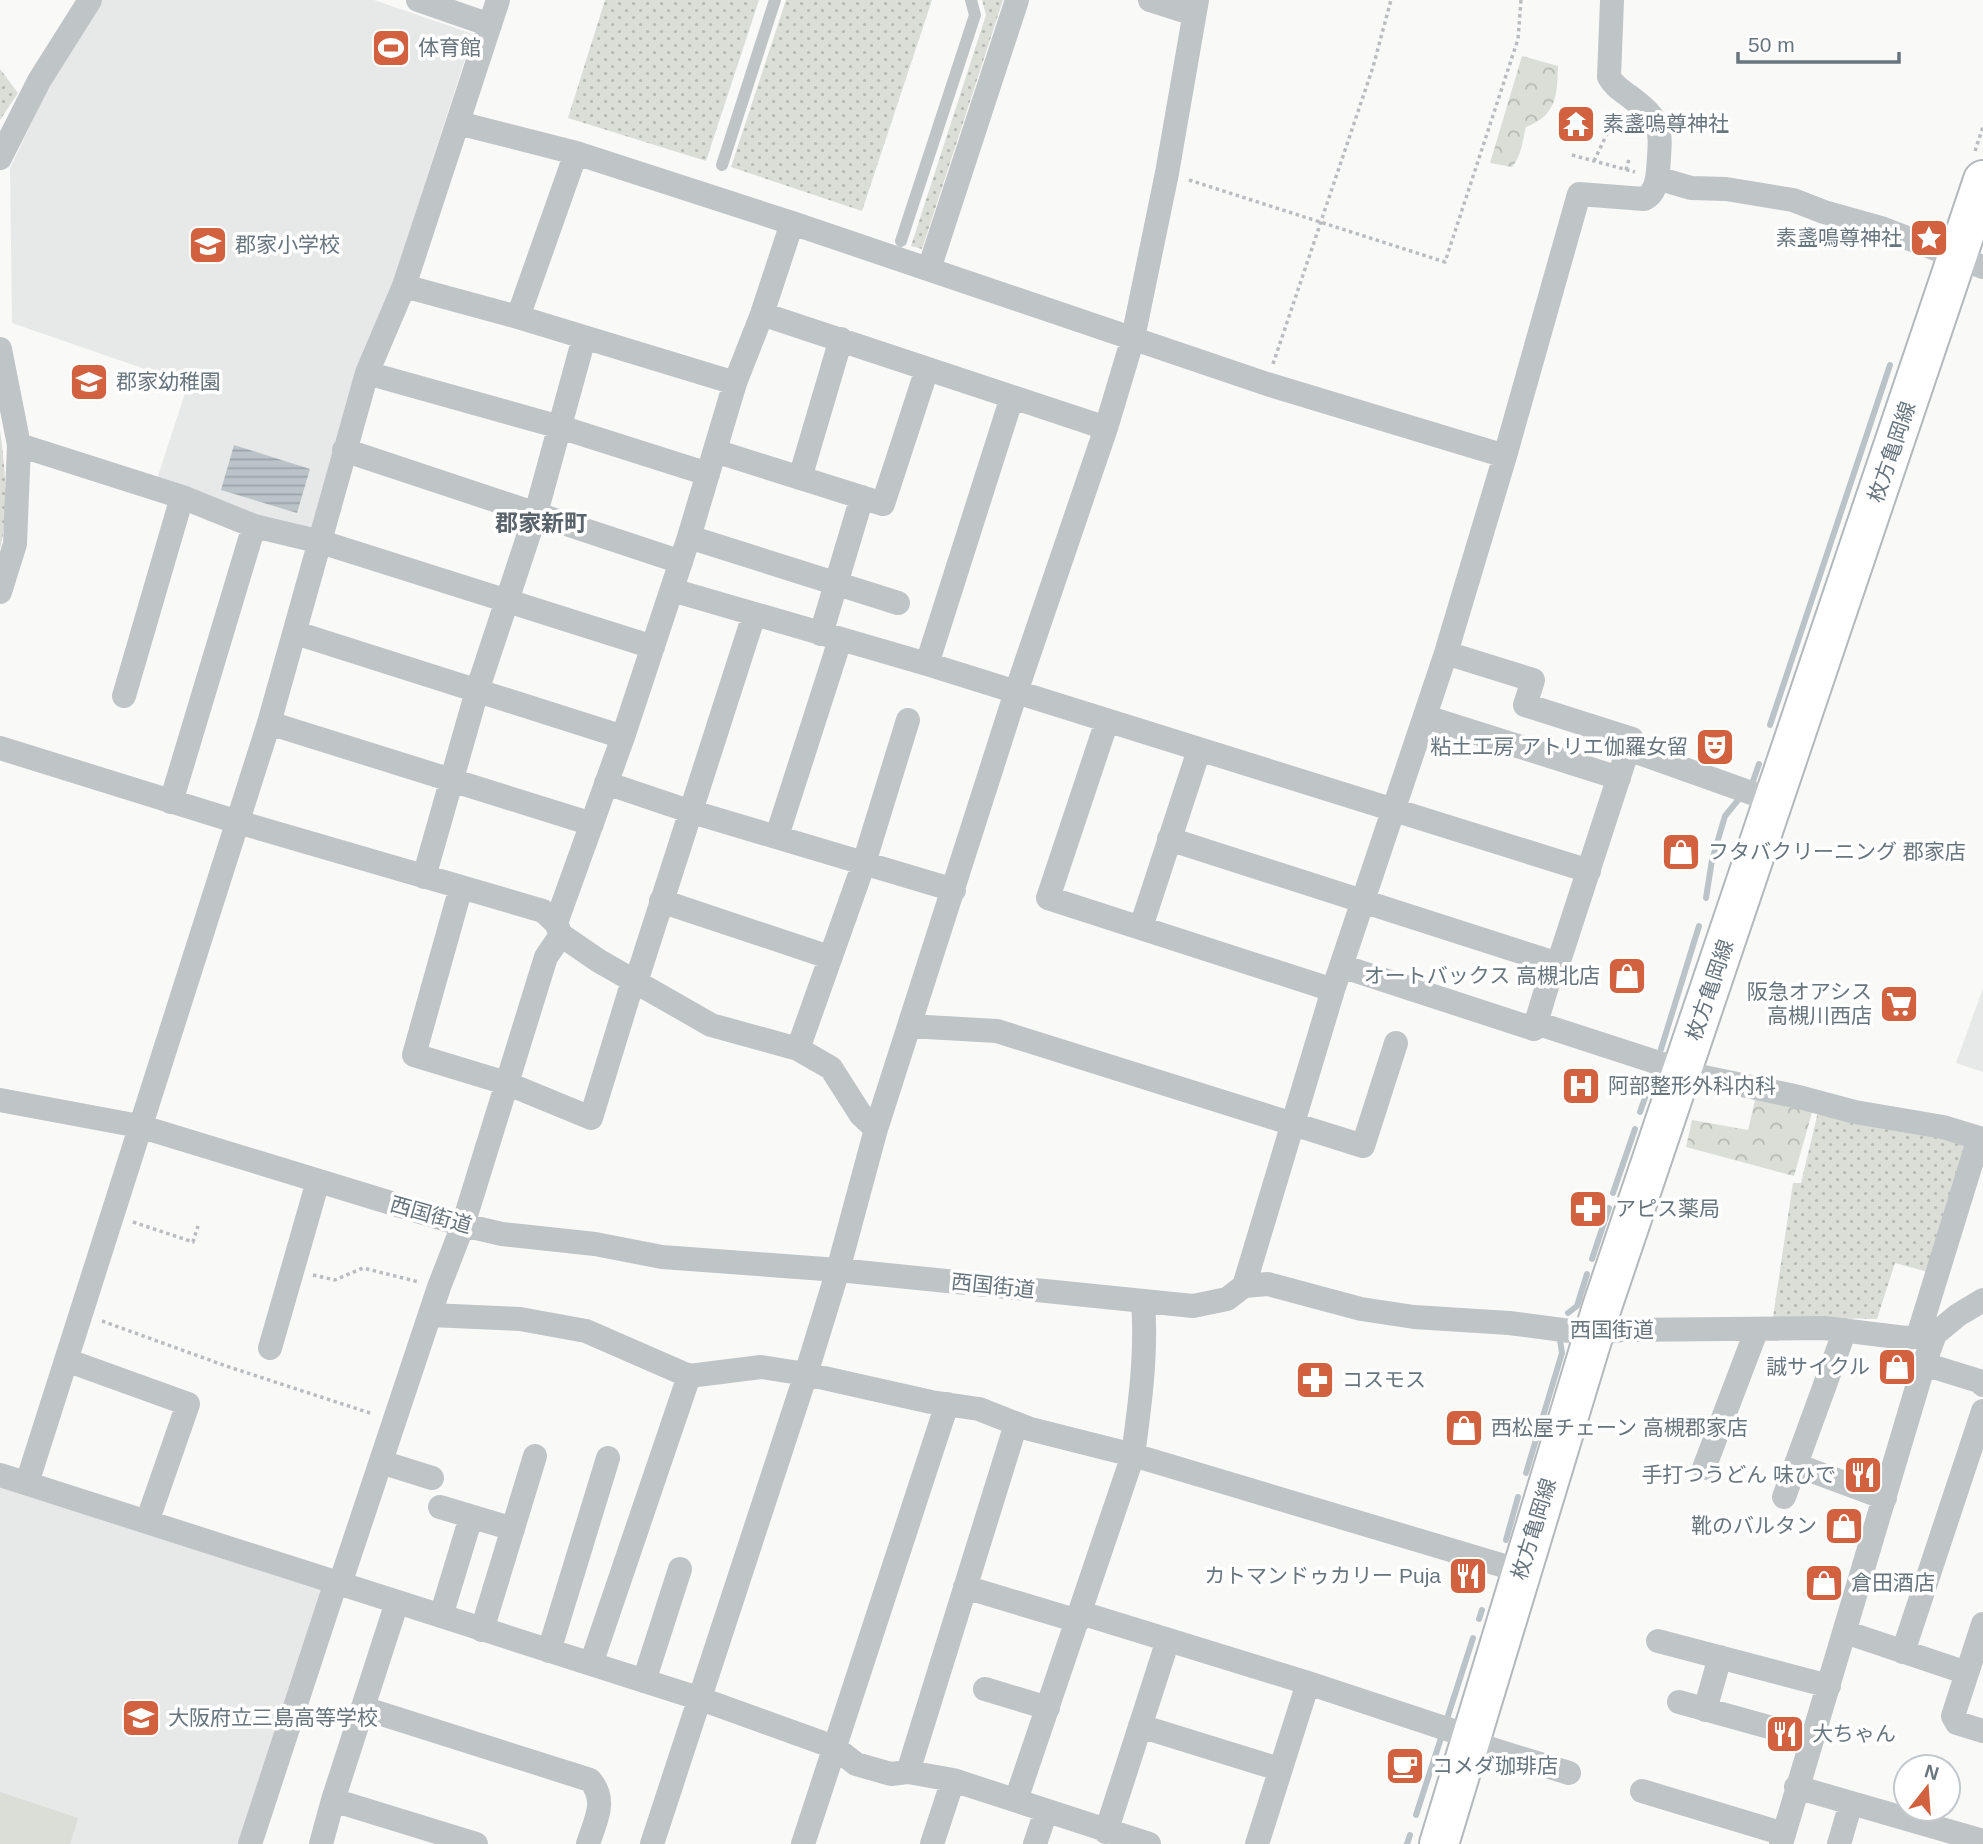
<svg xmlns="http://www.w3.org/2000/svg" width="1983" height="1844" font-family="Arial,'Noto Sans JP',sans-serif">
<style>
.built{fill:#e7e8e8}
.grass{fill:url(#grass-dots)}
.forest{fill:url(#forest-crowns)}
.garden{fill:#daded7}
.water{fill:url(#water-rules)}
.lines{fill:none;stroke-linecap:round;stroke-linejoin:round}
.stream{stroke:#bac4c8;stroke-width:6}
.primary-casing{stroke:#b3b8bb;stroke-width:42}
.path{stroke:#babdc0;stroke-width:3.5;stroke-dasharray:3.5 3.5;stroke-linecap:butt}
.service{stroke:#bfc4c7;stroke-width:12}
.minor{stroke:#bfc4c7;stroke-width:24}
.primary{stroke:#fff;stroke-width:38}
.labels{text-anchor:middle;stroke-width:7;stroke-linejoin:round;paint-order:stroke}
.poi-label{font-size:21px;fill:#67757f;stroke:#fff;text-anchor:start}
.street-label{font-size:21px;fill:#67757f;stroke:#fff}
.neighbourhood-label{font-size:23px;font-weight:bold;fill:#59636b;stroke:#fff}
</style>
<defs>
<pattern id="grass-dots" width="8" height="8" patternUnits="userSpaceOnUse" patternTransform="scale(1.75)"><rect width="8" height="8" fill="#daded7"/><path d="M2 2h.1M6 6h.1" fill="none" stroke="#b5b9b4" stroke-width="1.8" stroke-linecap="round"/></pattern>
<pattern id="forest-crowns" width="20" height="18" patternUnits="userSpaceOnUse" patternTransform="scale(1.75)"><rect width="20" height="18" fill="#daded7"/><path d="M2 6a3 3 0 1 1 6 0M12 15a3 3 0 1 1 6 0" fill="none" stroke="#b5b9b4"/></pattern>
<pattern id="water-rules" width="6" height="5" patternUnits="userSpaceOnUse" patternTransform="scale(1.75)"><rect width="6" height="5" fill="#bac4c8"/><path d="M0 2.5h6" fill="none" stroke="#9ba4a8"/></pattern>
</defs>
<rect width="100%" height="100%" fill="#f9f9f8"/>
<!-- built -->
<path class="built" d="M101,0h273l99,34 -161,500 -157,-49 33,-101 -176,-61 -2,-155 60,-126z
M1983,988v84l-27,-9z
M0,1484l318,98 5,10 -82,252h-241z"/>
<!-- grass -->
<path class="grass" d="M605,0h154l-53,161 -138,-43z
M786,0h146l-70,211 -131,-44z
M982,0h21l-81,249 -11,-3 75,-231z
M0,69l18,24 -18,27z
M0,430c5,39 10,81 0,119z
M1818,1112l153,29 -40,132 -36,-10 -18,56 -104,-2 20,-134h8z"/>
<!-- forest -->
<path class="forest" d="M1522,56l36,10c-1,29 -1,49 -32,61 -4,15 -4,28 -14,40l-22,-4z
M1756,1096l57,13 -19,67 -108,-29 6,-27 56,10z"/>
<!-- garden -->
<path class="garden" d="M0,1792l78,26 -8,26h-70z"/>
<!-- water -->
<path class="water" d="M234,445l76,24 -13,44 -76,-23z"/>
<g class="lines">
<!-- stream -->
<path class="stream" d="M1770,725l120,-360
M1752,784l7,-20
M1706,898l6,-38 13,-44 14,-17
M1661,1049l38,-123
M1640,1112l7,-20
M1613,1193l22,-64
M1592,1259l17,-51
M1568,1313l9,-7 10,-32
M1526,1473l36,-120 -2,-13
M1506,1540l12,-43
M1479,1619l3,-9
M1446,1722l27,-84
M1416,1815l26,-80
M1407,1844l3,-9"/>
<!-- primary casing -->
<g class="primary-casing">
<path id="primary" d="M1439,1844l163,-537 381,-1127"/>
</g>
<!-- path -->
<path class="path" d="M1975,151l8,-24
M1572,155l63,17
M1594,161l22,-46
M1626,170l3,-11
M1189,180l256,82 73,-223 3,-39
M1273,364l100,-297 18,-67
M133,1222l60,20 5,-16
M313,1275l22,5 28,-12 56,14
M102,1321l124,45 147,48"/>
<!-- service -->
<path class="service" d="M722,165l53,-165
M901,241l74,-226 -4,-15"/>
<!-- minor -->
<path class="minor" d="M418,0l72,25
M1150,0l44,14
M458,123l118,30 216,70 475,161 238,72
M0,158l39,-77 51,-81
M1657,178l34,10 35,1 67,11 31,12 57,16 102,39
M929,269l88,-269
M404,286l114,31 217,66
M762,314l344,114
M518,317l58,-164
M0,349l19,96 163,52 72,29 67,16 332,105
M367,373l193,54 148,47
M344,450l337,112
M715,451l168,53 44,-135
M800,478l41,-139
M689,537l209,66
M672,590l255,74 662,207
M0,592l15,-48 4,-99
M296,633l327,104
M821,634l41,-137
M1446,653l87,27 -8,25 107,34 -4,10
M927,664l85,-267
M124,696l58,-199
M1426,717l193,61
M1107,721l-59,177 285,92
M269,723l323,101
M0,748l238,74 305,89 13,12 5,12 38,26 112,64 87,24 33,19 30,47 15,14
M606,783l83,28 265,79
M171,802l83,-276
M777,836l63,-196
M1169,839l389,125 70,-215 146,52
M424,877l53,-186 59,-178 48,-175
M461,887l-47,168 92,28 85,35 42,-137
M661,901l168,56
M556,923l67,-186 66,-200 46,-154 27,-69 30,-91
M1141,927l58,-177
M1341,966l193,63 2,-6 163,53 100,21 56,15 88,15 36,11 -61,198
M636,982l118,-367
M1536,1023l18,-60
M909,1026l88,5 366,115 33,-103
M798,1049l66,-186 44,-143
M0,1100l139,26 324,99 39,9 93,10 67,13 176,13 355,36 34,-7 17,-13 24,-2 93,25 53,8 95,6 84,11 28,-4 203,-2 82,10 29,-4 23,-19 25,-15
M1244,1286l89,-296 113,-337 59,-197 74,-262 65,5c11,-5 13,-17 14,-28 3,-42 6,-49 -29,-75 -8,-6 -15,-10 -20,-19l3,-77
M430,1315l90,4 66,12 103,45 72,-9 45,7 125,28 48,7 51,20 103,26 388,116
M270,1348l48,-167
M66,1360l122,44 -41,118
M1924,1364l55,17 4,4
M381,1462l51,16
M1796,1465l89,33
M1704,1468l53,-139
M0,1475l701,224 133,48 22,17 35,10 17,-2 45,8 196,64
M27,1483l242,-760 98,-350 37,-87 94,-286
M1784,1497l61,-167
M440,1507l73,22
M965,1587l113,34
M1081,1613l227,70 145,48 32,16 84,26
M441,1616l30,-99
M1983,1624l-30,92 4,7 26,8
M482,1630l53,-174
M1845,1632l122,41
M1658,1641l171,45
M549,1651l59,-193
M1903,1652l80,-241
M591,1664l98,-288
M644,1681l36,-112
M985,1689l63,19
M1679,1702l133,37
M363,1708l227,72c18,21 5,41 -2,64
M1705,1710l15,-53
M1140,1726l139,43
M908,1772l108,-348
M1796,1787l187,54
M1642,1791l142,43
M333,1800l143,44
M1016,1800l117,-345c7,-51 14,-102 10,-153
M1106,1832l62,-192
M250,1844l86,-262 7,-7 96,-288 24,-62 83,-268 15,-22
M321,1844l12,-44 64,-198
M652,1844l154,-470 32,-104 38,-141 140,-437 90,-264 27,-90 34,-165 30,-173
M803,1844l144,-440
M932,1844l21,-64
M1035,1844l11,-33
M1257,1844l51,-161
M1781,1844l143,-480 11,-30
M1839,1844l12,-41"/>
<!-- primary -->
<use href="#primary" class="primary"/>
</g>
<!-- icons -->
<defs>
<g id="stadium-square" transform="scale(2.0125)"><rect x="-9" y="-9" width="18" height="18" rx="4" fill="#d2623f" stroke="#fff"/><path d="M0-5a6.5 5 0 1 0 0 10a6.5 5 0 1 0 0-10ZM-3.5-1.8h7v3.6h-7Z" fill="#fff"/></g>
<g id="temple-square" transform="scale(2.0125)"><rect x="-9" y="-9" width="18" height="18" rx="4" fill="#d2623f" stroke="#fff"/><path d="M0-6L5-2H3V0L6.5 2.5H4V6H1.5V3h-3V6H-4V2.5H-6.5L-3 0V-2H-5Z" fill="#fff"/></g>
<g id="sight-square" transform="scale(2.0125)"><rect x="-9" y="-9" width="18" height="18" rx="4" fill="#d2623f" stroke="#fff"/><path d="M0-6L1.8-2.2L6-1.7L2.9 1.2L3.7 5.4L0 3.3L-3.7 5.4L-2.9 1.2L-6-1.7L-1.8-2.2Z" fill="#fff"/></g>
<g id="school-square" transform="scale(2.0125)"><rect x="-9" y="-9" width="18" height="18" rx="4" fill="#d2623f" stroke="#fff"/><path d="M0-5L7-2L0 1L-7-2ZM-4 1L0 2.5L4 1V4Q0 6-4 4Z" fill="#fff"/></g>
<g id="theatre-square" transform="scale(2.0125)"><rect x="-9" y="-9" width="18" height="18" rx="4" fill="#d2623f" stroke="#fff"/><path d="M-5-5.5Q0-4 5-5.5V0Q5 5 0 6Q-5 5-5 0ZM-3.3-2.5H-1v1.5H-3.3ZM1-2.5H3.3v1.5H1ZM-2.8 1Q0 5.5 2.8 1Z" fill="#fff"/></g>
<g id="shop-square" transform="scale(2.0125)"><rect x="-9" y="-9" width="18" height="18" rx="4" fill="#d2623f" stroke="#fff"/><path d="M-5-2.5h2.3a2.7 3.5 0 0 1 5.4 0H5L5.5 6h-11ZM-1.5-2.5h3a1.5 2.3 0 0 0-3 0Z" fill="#fff"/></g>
<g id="supermarket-square" transform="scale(2.0125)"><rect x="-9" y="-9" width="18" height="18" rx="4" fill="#d2623f" stroke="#fff"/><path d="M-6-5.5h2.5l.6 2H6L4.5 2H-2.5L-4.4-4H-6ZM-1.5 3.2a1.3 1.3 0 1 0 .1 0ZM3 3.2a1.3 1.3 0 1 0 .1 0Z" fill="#fff"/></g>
<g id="hospital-square" transform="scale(2.0125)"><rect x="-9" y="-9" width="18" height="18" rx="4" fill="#d2623f" stroke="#fff"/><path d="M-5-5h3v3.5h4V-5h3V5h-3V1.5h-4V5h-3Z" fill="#fff"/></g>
<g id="pharmacy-square" transform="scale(2.0125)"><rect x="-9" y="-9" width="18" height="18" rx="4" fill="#d2623f" stroke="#fff"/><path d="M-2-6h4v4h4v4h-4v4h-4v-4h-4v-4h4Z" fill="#fff"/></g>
<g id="restaurant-square" transform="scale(2.0125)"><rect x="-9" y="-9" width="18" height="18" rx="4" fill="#d2623f" stroke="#fff"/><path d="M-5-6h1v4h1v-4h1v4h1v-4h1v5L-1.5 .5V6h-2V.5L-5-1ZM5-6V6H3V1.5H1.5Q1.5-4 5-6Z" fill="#fff"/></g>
<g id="cafe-square" transform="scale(2.0125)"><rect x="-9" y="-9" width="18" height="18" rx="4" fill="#d2623f" stroke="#fff"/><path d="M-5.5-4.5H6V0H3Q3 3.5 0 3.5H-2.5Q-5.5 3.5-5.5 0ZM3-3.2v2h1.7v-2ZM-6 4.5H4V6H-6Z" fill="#fff"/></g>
</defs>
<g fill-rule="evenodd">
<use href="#stadium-square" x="391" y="48"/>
<use href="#temple-square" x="1576" y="124"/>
<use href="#sight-square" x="1929" y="238"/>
<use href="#school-square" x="208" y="245"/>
<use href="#school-square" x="89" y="382"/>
<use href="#theatre-square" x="1715" y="747"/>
<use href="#shop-square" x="1681" y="852"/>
<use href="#shop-square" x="1627" y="976"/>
<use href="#supermarket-square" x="1899" y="1004"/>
<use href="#hospital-square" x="1581" y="1086"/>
<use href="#pharmacy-square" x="1588" y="1209"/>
<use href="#shop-square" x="1897" y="1367"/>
<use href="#pharmacy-square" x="1315" y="1380"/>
<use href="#shop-square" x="1464" y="1428"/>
<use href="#restaurant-square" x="1863" y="1475"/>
<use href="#shop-square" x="1844" y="1526"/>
<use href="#restaurant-square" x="1468" y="1576"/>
<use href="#shop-square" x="1824" y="1583"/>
<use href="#school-square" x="141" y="1718"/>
<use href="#restaurant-square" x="1785" y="1734"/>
<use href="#cafe-square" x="1405" y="1766"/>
</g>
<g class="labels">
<!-- poi labels -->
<g class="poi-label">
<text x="418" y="55">体育館</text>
<text x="1603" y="131">素盞嗚尊神社</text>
<text x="1902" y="245" text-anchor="end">素盞鳴尊神社</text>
<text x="235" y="252">郡家小学校</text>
<text x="116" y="389">郡家幼稚園</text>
<text x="1688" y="754" text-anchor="end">粘土工房 アトリエ伽羅女留</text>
<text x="1708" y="859">フタバクリーニング 郡家店</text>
<text x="1600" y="983" text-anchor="end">オートバックス 高槻北店</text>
<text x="1872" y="999" text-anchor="end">阪急オアシス<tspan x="1872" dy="24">高槻川西店</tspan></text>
<text x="1608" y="1093">阿部整形外科内科</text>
<text x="1615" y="1216">アピス薬局</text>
<text x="1870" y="1374" text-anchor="end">誠サイクル</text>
<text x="1342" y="1387">コスモス</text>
<text x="1491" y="1435">西松屋チェーン 高槻郡家店</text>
<text x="1836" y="1482" text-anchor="end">手打つうどん 味ひで</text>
<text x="1817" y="1533" text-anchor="end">靴のバルタン</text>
<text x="1441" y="1583" text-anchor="end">カトマンドゥカリー Puja</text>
<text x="1851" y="1590">倉田酒店</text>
<text x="168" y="1725">大阪府立三島高等学校</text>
<text x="1812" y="1741">大ちゃん</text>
<text x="1432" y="1773">コメダ珈琲店</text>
</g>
<!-- street labels -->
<g class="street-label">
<text transform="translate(1892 452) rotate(-71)" y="7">枚方亀岡線</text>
<text transform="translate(1710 990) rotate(-71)" y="7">枚方亀岡線</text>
<text transform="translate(431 1215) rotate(16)" y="7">西国街道</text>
<text transform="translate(993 1286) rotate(6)" y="7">西国街道</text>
<text x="1612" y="1337">西国街道</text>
<text transform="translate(1534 1529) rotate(-73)" y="7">枚方亀岡線</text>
</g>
<!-- neighbourhood labels -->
<g class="neighbourhood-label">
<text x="541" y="531">郡家新町</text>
</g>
</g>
<!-- north arrow -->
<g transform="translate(1927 1788) rotate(17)"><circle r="33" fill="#ffffff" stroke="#c2c8cc" stroke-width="2"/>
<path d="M0-5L12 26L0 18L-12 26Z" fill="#d2623f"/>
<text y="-10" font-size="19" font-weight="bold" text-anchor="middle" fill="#67757f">N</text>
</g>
<!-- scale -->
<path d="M1738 52v10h161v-10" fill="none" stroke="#67757f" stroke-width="3.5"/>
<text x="1748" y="52" font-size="21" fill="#67757f" stroke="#ffffff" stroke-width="5" paint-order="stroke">50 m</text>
</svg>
